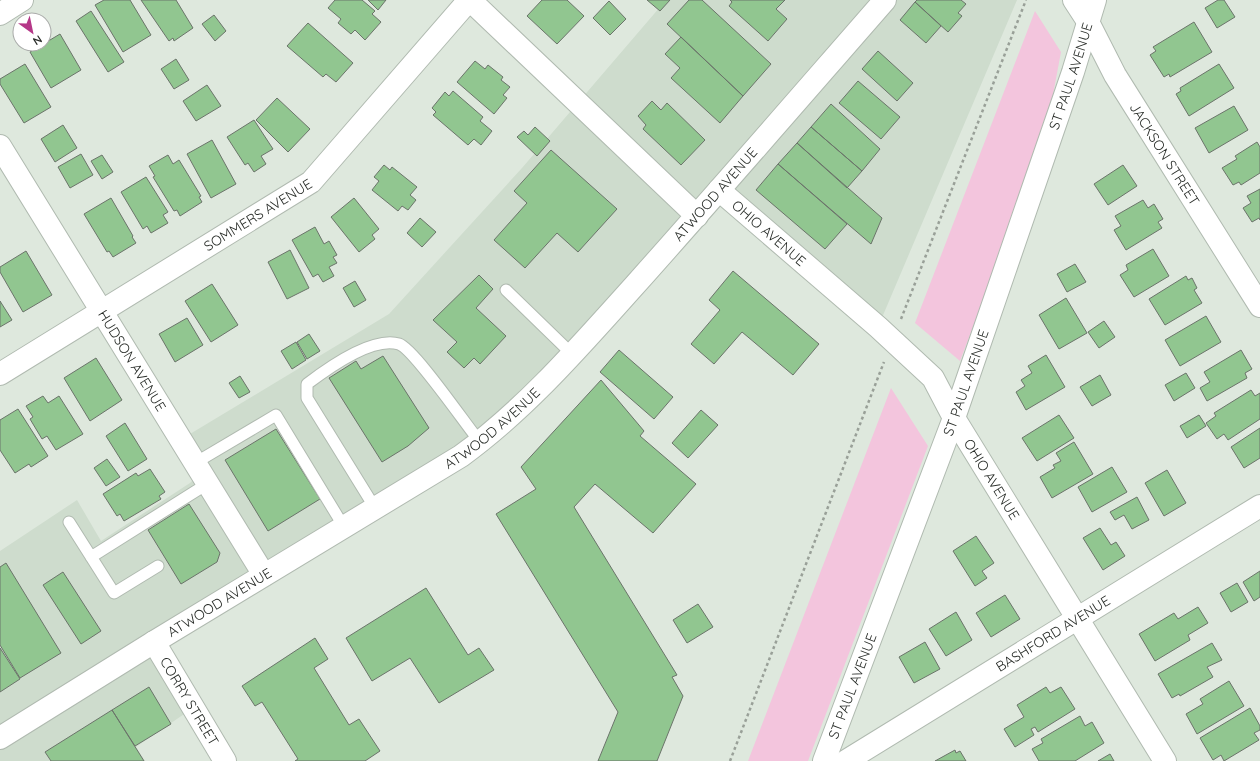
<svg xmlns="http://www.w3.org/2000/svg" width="1260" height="761" font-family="Quicksand,sans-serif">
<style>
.built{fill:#cedccd}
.green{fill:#f3c5dd}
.building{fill:#91c690;stroke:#6b746a}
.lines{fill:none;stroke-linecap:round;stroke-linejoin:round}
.service-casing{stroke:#b0bab0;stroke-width:13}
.minor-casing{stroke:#b0bab0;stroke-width:24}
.tertiary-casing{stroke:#b0bab0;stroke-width:24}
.path{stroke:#99a098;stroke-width:2.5;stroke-dasharray:3 3;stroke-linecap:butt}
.service{stroke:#fff;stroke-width:11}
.minor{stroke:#fff;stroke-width:22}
.tertiary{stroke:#fff;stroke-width:22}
.labels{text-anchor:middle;stroke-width:3;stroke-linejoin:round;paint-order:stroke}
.street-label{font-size:14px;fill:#282c28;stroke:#fff}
</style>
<rect width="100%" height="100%" fill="#dee8dd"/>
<!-- built -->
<path class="built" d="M666,0h351l-139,327 -159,-137 -234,249 -331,203 39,66 -57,39 9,14h-145v-210l77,-51 24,41 89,-58 10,-10 -20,-33 209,-126 133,-146z"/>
<!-- green -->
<path class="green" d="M1035,11l26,41 -16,85 -85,224 -45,-38z
M891,388l37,58 -120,315h-60z"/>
<!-- building -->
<path class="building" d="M104,0h26l21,35 -28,17 -28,-47z
M141,0h35l17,28 -19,13 -1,-3 -4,3z
M335,0h27l13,11 -3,3 9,8 -16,18 -10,-10 -4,4 -13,-11 3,-4 -13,-11z
M368,0h18l-8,10z
M542,0h25l17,16 -27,28 -30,-28z
M647,0h23l-10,11z
M689,0h13l69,64 -28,32 -76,-72z
M730,0h55l-9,9 11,10 -19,22 -39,-35 3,-4z
M917,0h44l5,4 -8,9 4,3 -14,16 -33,-30z
M1218,0h6l11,17 -18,11 -12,-20z
M609,1l17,18 -16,16 -17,-17z
M915,2l26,24 -15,17 -26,-23z
M91,11l33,51 -16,10 -32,-51z
M214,15l12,16 -11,10 -13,-17z
M1194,22l18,30 -42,25 -1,-3 -5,3 -14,-22 6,-4 -3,-4z
M308,23l45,40 -17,19 -10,-8 -3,3 -36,-31z
M60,34l21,36 -30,18 -21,-36z
M681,37l62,59 -23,27 -49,-45 9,-10 -15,-14z
M878,51l35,32 -16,18 -35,-32z
M176,59l13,21 -15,9 -13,-20z
M475,61l10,8 3,-4 15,12 -2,3 9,7 -7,8 4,3 -13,16 -37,-32z
M25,64l26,43 -27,16 -24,-39v-5z
M1219,64l15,24 -45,28 -13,-22 5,-3 -1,-3z
M858,81l42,36 -19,22 -42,-36z
M207,85l14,21 -25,15 -13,-20z
M453,91l30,26 -3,4 12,10 -11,14 -7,-6 -6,6 -35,-30 3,-3 -4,-4 13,-16 4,4z
M277,98l33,31 -22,23 -32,-32z
M652,101l9,9 6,-7 38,37 -24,25 -38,-36 3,-4 -8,-9z
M831,104l49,45 -18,22 -51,-44z
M1234,106l14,24 -39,23 -14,-25z
M254,120l19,29 -12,7 5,8 -12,8 -6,-9 -3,2 -18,-28z
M63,125l14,23 -22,14 -14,-23z
M535,127l15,14 -13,15 -20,-19 7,-6 4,4z
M811,127l51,44 -15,17 -50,-45z
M212,140l24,44 -25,14 -24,-44z
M1257,142l3,5v26l-19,12 -2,-3 -6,3 -11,-17 15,-9 -2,-3z
M797,143l85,75 -11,26 -93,-80z
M551,150l66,59 -39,43 -21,-19 -32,35 -31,-28 33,-37 -13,-12z
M81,154l12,21 -23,13 -12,-21z
M102,155l11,17 -11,7 -11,-18z
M168,155l5,9 6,-4 22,36 -2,1 3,5 -22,14 -3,-6 -3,1 -21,-34 2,-1 -6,-10z
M778,164l69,60 -22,25 -69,-59z
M384,165l6,5 2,-3 25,20 -7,8 6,5 -8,10 -6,-4 -4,5 -26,-21 7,-9 -5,-4z
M1123,165l14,21 -29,19 -14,-21z
M146,177l22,35 -5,3 5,8 -17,10 -4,-7 -4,3 -22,-37z
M1260,189v31l-1,-2 -7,4 -9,-14 8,-5 -4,-7z
M111,198l22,38 -1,1 4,6 -23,14 -4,-6 -2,1 -23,-38z
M354,198l25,31 -7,6 3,4 -16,13 -28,-35z
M1143,200l5,8 6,-4 9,15 -5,3 4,6 -36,22 -12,-20 7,-4 -6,-10z
M420,218l16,14 -14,15 -15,-14z
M315,227l9,17 5,-3 8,14 -4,2 4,6 -8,4 5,9 -11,6 -5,-8 -5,3 -21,-37z
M1153,249l16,27 -35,21 -14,-22 8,-5 -2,-5z
M290,250l19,38 -22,11 -19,-37z
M26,251l26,44 -29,17 -23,-40v-5z
M1075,264l11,18 -19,10 -10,-18z
M733,271l86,73 -26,31 -51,-43 -28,32 -23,-20 29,-34 -11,-10z
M479,275l14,14 -17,19 30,28 -26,28 -6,-6 -10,10 -17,-16 10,-10 -24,-22z
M1186,276l2,4 4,-2 5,10 -3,2 8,13 -37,22 -16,-26z
M355,281l11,19 -12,7 -11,-19z
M212,284l26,41 -27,17 -26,-41z
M1066,298l21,35 -28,16 -20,-34z
M0,301l12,19 -12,7z
M1206,316l15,26 -41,24 -15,-26z
M187,318l16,27 -28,17 -16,-28z
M1104,321l11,16 -16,11 -11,-16z
M309,334l11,17 -13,8 -10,-17z
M296,342l10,18 -14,9 -11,-18z
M619,350l54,47 -19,22 -54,-47z
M1241,350l11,19 -7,4 2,5 -40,23 -7,-13 10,-6 -6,-10z
M1046,355l19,32 -39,23 -10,-18 9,-6 -4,-6 11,-7 -4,-7z
M383,356l46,72 -21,18 -26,16 -53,-84 27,-17 5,8z
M96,358l26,42 -32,21 -26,-43z
M1186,373l9,15 -21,13 -9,-16z
M1100,375l11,20 -19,11 -12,-19z
M240,376l10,16 -11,6 -10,-15z
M601,380l43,51 -4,5 56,48 -43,49 -58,-49 -21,23 103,168 -5,2 11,19 -26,65h-59l20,-49 -122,-198 40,-25 -15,-22z
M1251,390l4,6 5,-3v26l-32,21 -4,-6 -7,5 -11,-16 10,-7 -2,-3z
M43,396l5,7 11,-7 24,38 -27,16 -9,-14 -5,3 -12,-20 3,-2 -7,-11z
M18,409l30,47 -17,11 -2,-3 -14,9 -15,-23v-30z
M701,410l17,15 -30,33 -16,-15z
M1059,415l15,23 -37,23 -15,-23z
M1199,415l7,11 -19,12 -7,-12z
M125,423l22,36 -19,12 -22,-35z
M1260,428v30l-16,10 -13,-21z
M276,429l44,70 -52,32 -43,-71z
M1074,442l19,32 -41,24 -12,-21 15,-9 -2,-3 8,-4 -5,-8z
M107,459l13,18 -14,9 -12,-18z
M1112,467l15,25 -35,20 -14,-25z
M150,469l15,23 -6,4 2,3 -37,22 -4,-7 -3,2 -14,-22 33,-21 2,3z
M1167,470l19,33 -22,13 -19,-33z
M1137,497l12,23 -17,9 -8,-14 -9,5 -5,-8z
M189,504l31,49 -3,9 -36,22 -33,-54z
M1100,528l11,17 5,-3 9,14 -22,14 -20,-32z
M976,536l18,27 -12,8 5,7 -12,8 -22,-35z
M6,563l55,90 -41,25 -20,-33v-78z
M1260,571v26l-6,4 -11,-19z
M63,572l38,59 -20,13 -38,-59z
M1237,583l11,19 -17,10 -11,-19z
M426,588l42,67 11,-7 15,22 -55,33 -29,-45 -38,23 -26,-43z
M1005,595l15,24 -29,18 -15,-24z
M698,604l15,23 -26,16 -14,-23z
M1198,607l10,16 -20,12 2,5 -35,21 -16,-27 35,-21 4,6z
M956,612l16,28 -26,16 -17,-27z
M315,638l13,21 -14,9 35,57 10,-6 21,32 -15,10h-70l3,-2 -36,-57 -7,4 -13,-20z
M925,642l15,27 -26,14 -15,-26z
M1212,643l10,17 -15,7 6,10 -33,19 -1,-2 -7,4 -14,-24z
M0,648l20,31 -20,13z
M1229,681l15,25 -47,28 -11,-20 17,-10 -3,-5z
M149,687l22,37 -36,22 -23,-36z
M1046,687l4,6 11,-6 14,22 -37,23 -3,-5 -4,2 3,6 -19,12 -11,-18 20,-12 -7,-12z
M1250,708l10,18v4l-6,3 5,7 -35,21 -3,-6 -8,5 -13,-22z
M112,710l32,51h-93l-6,-9z
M1080,716l5,10 7,-4 12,21 -29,18h-36l-7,-12 11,-6 -2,-4z
M955,750l1,3 4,-2 6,10h-31z
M1110,754l4,7h-16z"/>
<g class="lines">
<!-- service casing -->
<g class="service-casing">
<path id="service" d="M506,290l66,64
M195,463l81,-48 68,112
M375,508l-68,-110v-14c21,-16 66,-48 92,-40 15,5 67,81 81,98
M69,522l45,71 44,-27
M91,557l116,-73"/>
</g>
<!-- minor casing -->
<g class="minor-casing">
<g id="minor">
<path d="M470,0l227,216"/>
<path id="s1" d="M1074,0l13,20 28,55 145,231"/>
<path d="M0,14l22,-14"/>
<path id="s2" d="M0,146l264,429"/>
<path id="s3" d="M719,190l159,137 55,51 21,40 211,343"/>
<path id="s4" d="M0,374l311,-192 158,-182"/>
<path id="s5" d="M154,642l71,119"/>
<path id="s6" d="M824,761l130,-343 119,-346 22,-72"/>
<path id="s7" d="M846,761l414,-255"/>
</g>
</g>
<!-- tertiary casing -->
<g class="tertiary-casing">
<g id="tertiary">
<path id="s8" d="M0,738l154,-96 307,-186c66,-48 120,-111 174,-171 84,-94 167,-190 250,-285"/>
</g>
</g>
<!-- path -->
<path class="path" d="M901,319l125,-319
M730,761l154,-399"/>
<!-- service -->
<use href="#service" class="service"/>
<!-- minor -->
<use href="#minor" class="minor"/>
<!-- tertiary -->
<use href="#tertiary" class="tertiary"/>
</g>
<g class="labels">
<!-- street labels -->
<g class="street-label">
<text dy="5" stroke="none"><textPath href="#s6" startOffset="728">ST PAUL AVENUE</textPath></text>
<text dy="5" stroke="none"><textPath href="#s1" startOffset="179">JACKSON STREET</textPath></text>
<text dy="5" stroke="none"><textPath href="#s8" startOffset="906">ATWOOD AVENUE</textPath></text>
<text dy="5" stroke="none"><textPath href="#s4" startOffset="303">SOMMERS AVENUE</textPath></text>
<text dy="5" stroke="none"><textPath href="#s3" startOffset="66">OHIO AVENUE</textPath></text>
<text dy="5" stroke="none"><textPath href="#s2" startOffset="252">HUDSON AVENUE</textPath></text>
<text dy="5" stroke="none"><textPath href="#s6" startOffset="404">ST PAUL AVENUE</textPath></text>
<text dy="5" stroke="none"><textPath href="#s8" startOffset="582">ATWOOD AVENUE</textPath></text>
<text dy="5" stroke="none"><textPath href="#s3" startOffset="402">OHIO AVENUE</textPath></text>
<text dy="5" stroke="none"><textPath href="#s8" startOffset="258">ATWOOD AVENUE</textPath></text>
<text dy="5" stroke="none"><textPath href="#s7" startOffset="243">BASHFORD AVENUE</textPath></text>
<text dy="5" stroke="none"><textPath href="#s6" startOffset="80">ST PAUL AVENUE</textPath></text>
<text dy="5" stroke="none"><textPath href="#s5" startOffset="69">CORRY STREET</textPath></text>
</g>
</g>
<!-- north arrow -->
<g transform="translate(32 32) rotate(147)"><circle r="19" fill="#ffffff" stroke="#a9aba9"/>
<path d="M0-3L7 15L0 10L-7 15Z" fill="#b53888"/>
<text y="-6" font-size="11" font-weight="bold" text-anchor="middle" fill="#282c28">N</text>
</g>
</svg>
